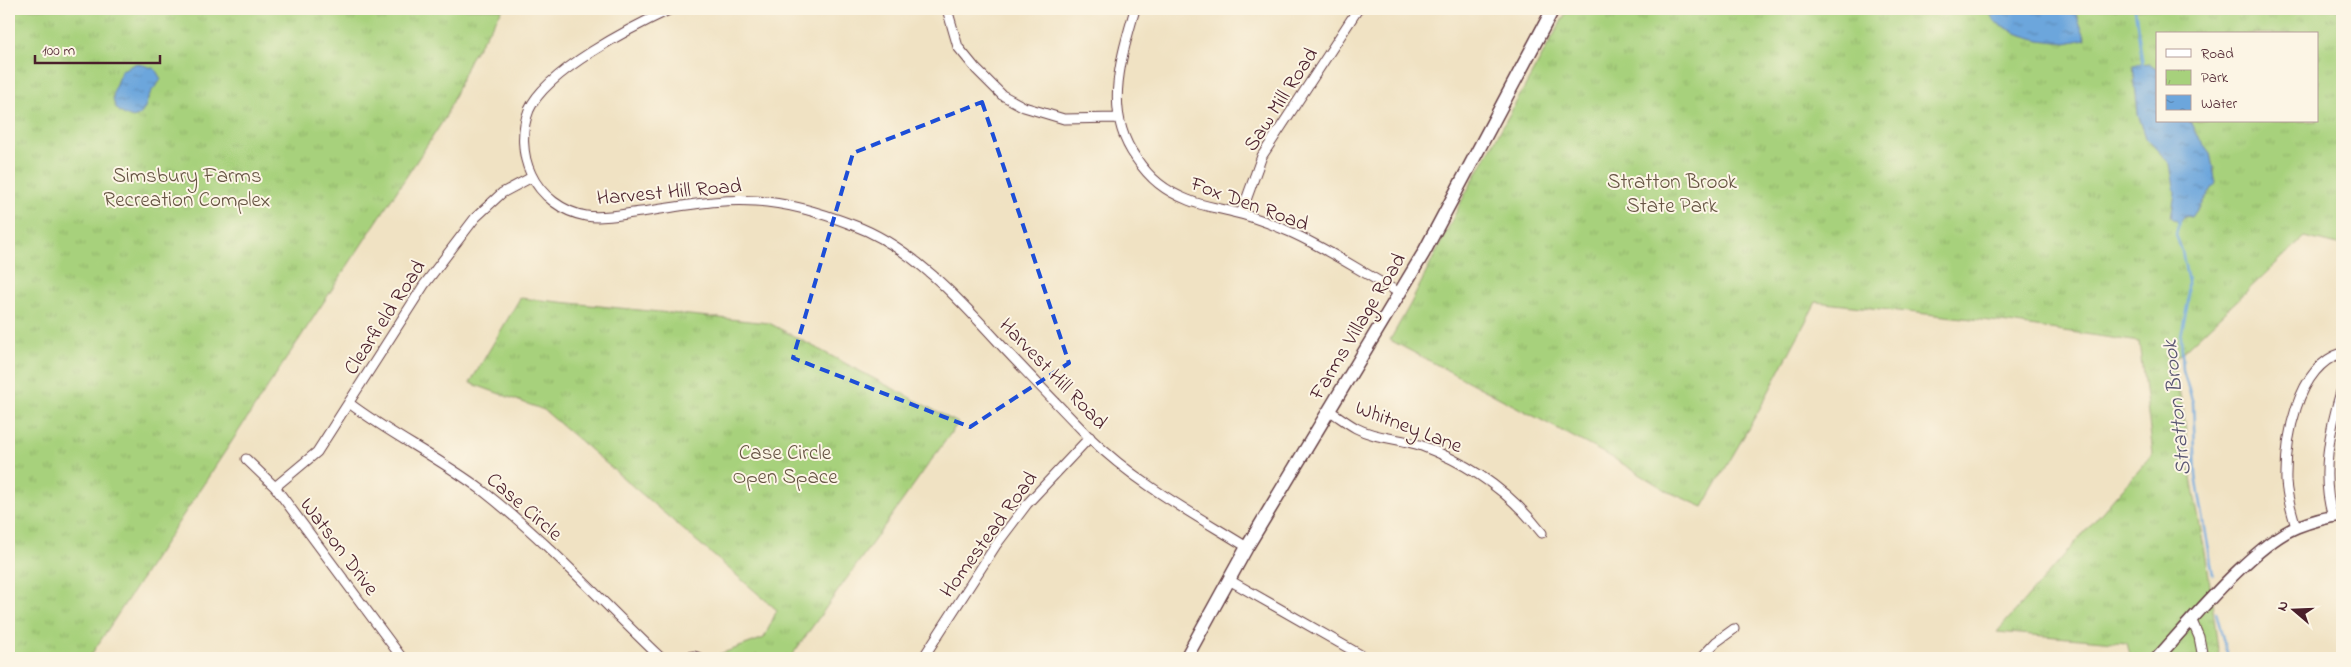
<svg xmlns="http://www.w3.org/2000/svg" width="2351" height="667" font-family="'Indie Flower',sans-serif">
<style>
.park{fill:url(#park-tufts);stroke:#787854;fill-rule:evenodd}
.water{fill:url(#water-ripples);stroke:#5b6284}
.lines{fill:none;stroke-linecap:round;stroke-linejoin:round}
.stream{stroke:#6ca6dc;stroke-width:2.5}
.minor-casing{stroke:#633c42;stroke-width:11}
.tertiary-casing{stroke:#633c42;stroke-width:14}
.secondary-casing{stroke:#633c42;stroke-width:15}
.minor{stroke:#fff;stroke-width:9}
.tertiary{stroke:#fff;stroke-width:11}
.secondary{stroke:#fff;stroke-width:12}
.marked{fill:none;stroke:#1d4ed8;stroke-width:4;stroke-dasharray:10 6;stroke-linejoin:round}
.labels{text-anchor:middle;stroke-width:4;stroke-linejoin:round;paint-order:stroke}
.street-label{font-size:21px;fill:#4a1f2b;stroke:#fcf5e5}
.park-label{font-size:21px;fill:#665443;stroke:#fcf5e5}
.water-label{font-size:22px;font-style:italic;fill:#585572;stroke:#fcf5e5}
</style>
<defs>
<pattern id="park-tufts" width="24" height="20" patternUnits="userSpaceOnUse" patternTransform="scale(1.25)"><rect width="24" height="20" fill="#a7d17c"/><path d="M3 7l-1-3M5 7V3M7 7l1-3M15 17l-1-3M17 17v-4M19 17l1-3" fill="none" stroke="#91b36b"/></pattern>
<pattern id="water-ripples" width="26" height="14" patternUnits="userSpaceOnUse" patternTransform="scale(1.25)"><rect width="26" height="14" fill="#6ca6dc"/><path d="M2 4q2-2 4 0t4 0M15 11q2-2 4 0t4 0" fill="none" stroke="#5b87b3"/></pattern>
</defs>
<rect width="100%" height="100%" fill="#fcf5e5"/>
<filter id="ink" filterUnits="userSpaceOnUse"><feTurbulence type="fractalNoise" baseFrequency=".02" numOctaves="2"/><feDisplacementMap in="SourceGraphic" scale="10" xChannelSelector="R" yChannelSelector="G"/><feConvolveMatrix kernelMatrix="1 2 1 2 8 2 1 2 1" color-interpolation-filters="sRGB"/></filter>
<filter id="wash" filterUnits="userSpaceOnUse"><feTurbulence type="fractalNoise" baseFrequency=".0096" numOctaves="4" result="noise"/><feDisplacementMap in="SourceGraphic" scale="20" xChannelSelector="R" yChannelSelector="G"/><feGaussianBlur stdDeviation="1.12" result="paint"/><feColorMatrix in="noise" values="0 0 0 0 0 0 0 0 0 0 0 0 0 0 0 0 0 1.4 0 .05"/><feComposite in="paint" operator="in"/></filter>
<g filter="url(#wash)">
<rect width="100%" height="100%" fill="#f0e2c3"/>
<!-- park -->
<path class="park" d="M9,9h494l-33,50 -25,59 -356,540h-80z
M1568,9h774v237l-38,-9 -131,124 11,53 5,52 19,103 11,89h-88l-4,-15 -130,-11 156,-178 -14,-112 -130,-19 -193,-21 -57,108 -56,97 -34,-15 -56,-34 -223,-118 21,-37 52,-105zM2157,34h160v87h-160z
M520,298l249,25 189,100 -168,235h-81l55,-20 13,-28 -233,-200 -74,-27z"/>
<!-- water -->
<path class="water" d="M1987,9h87l12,30 -20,4 -27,-3 -21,-6 -23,-12z
M137,63l18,6 6,10c-3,6 -8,9 -11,15 -4,8 -5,20 -14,23 -4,2 -8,-1 -11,-2 -20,-10 -10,-30 -3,-45z
M2149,63l8,6v52h33l6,13 14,19 6,30 -24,34 -8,-1 -6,6 -7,-5 4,-24 -5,-29 -24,-26 -8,-24 -5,-49z"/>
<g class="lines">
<!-- stream -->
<path class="stream" d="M2135,9l8,58
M2179,220l-3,15 6,16 6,31v20l-7,34 2,35 10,32 3,72 17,100
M2216,612l12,46"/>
</g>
</g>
<g filter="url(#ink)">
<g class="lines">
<!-- minor casing -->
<g class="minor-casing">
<path id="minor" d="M671,9c-39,18 -125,62 -142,101 -8,20 -7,45 2,64 10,22 32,38 55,42 18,3 37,-2 55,-4 38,-5 77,-14 115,-11 34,2 66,12 97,24 58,21 107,75 148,120 29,31 59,62 88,92 47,46 103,76 158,110
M947,9l11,38 18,22 26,26 22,12 40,12 53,-1
M1135,9c-14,50 -32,103 1,149 14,21 29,33 52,42 14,6 30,8 45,12 19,4 39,12 57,20 38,17 73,41 110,61
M1241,214l21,-58 96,-147
M349,403c42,32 91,55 134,88 64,50 119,111 178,167
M1330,411c8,5 17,12 26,17 20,11 45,10 66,18 48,18 89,47 120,87
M246,459l29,28 127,171
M275,487l42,-35 107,-167 51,-67 27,-25 30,-16
M2333,517c-13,-41 -3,-89 9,-129
M2296,527c-4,-14 -9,-30 -10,-45 -1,-41 10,-115 56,-129
M1229,580l137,78
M2192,621l7,16 4,21
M681,658l13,-2 7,2
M923,658l73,-113 31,-41 63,-67
M1701,658l15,-16 18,-13"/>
</g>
<!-- tertiary casing -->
<g class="tertiary-casing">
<path id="tertiary" d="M2157,658c33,-36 97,-114 140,-131 15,-6 30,-10 45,-12"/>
</g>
<!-- secondary casing -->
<g class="secondary-casing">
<path id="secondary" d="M1186,658l61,-111 176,-293 130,-245"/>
</g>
<!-- minor -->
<use href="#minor" class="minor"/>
<!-- tertiary -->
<use href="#tertiary" class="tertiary"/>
<!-- secondary -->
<use href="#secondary" class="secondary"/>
</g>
</g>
<!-- marked area -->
<path class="marked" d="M982,102l87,261 -99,64 -177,-69 60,-205z"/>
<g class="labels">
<!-- street labels -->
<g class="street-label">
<text transform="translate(1280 99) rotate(-57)" y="7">Saw Mill Road</text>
<text transform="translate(669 191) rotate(-5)" y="7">Harvest Hill Road</text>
<text transform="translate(1250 203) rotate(20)" y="7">Fox Den Road</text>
<text transform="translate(384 317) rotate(-57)" y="7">Clearfield Road</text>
<text transform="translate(1357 326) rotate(-59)" y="7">Farms Village Road</text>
<text transform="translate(1054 373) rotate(46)" y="7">Harvest Hill Road</text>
<text transform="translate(1409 426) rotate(21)" y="7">Whitney Lane</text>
<text transform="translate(525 506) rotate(41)" y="7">Case Circle</text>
<text transform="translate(988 534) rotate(-54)" y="7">Homestead Road</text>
<text transform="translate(340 546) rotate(53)" y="7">Watson Drive</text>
</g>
<!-- park labels -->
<g class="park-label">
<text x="187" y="182">Simsbury Farms<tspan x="187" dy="24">Recreation Complex</tspan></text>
<text x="1672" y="188">Stratton Brook<tspan x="1672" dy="24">State Park</tspan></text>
<text x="785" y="459">Case Circle<tspan x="785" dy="24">Open Space</tspan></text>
</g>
<!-- water labels -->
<g class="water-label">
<text transform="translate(2175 408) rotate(-96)" y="8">Stratton Brook</text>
</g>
</g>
<!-- margin -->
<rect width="2351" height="667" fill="none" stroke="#fcf5e5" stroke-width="30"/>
<!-- legend -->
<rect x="2156" y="32" width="162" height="90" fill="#fcf5e5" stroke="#b59f9b"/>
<rect x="2166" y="49" width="25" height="8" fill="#ffffff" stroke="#b59f9b"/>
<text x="2201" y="58" font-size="15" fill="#4a1f2b">Road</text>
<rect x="2166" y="70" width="25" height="15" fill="url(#park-tufts)" stroke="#b59f9b"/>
<text x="2201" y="82" font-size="15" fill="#4a1f2b">Park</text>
<rect x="2166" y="95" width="25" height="15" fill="url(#water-ripples)" stroke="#b59f9b"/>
<text x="2201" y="108" font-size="15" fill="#4a1f2b">Water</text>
<!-- north arrow -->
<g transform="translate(2294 610) rotate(289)" stroke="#fcf5e5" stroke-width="4" paint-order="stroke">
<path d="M0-4L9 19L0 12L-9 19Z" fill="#4a1f2b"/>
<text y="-8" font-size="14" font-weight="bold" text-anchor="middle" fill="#4a1f2b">N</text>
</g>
<!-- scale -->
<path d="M35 55v8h125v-8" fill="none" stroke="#4a1f2b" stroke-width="2.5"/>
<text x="42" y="55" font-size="15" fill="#4a1f2b" stroke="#fcf5e5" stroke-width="4" paint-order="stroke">100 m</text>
</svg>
